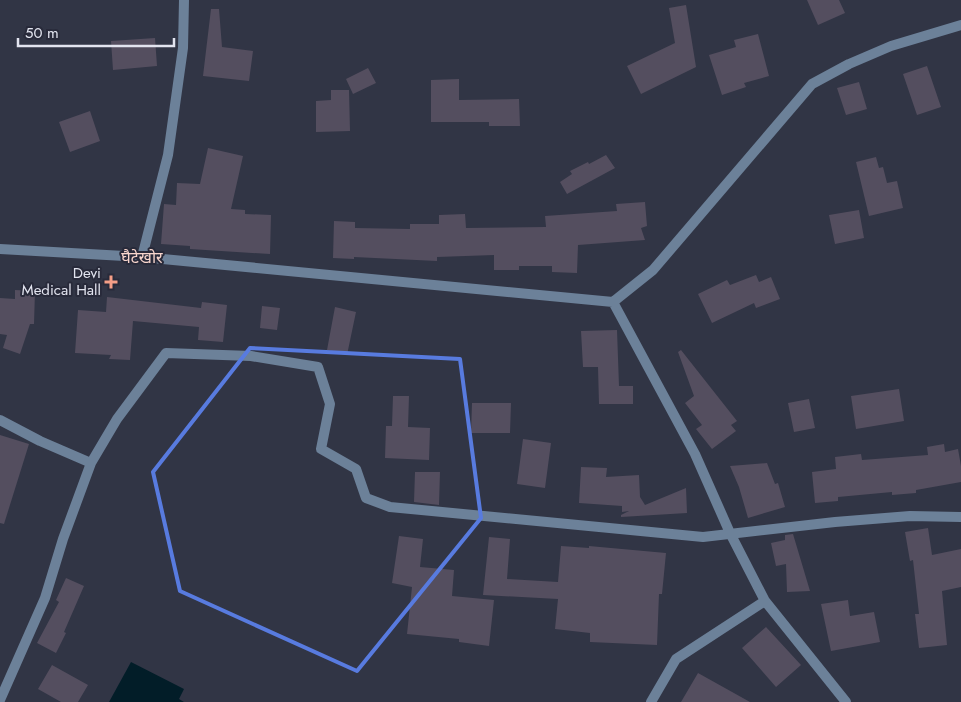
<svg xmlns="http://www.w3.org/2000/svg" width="961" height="702" font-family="Jost,'Noto Sans Devanagari',sans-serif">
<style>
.water{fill:#021d28}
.building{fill:#544e5f}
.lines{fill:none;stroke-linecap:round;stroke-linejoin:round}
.minor{stroke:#6c8199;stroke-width:10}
.marked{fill:none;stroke:#587bdf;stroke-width:4;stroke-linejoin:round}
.poi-dot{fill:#f49e87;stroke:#282a3a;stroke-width:2}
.labels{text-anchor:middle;stroke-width:4;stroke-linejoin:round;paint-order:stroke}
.poi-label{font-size:15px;fill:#e2e4ef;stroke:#282a3a;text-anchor:end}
.neighbourhood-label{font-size:16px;fill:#f8d6cd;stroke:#282a3a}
</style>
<rect width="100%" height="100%" fill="#313545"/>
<!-- water -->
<path class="water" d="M131,662l53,27 -5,10 5,3h-75z"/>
<!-- building -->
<path class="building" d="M807,0h32l6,13 -27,12z
M686,5l10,62 -55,27 -14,-28 48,-23 -6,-35z
M211,9h8l3,38 31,4 -4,30 -46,-5z
M758,34l11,42 -25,7 2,4 -24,8 -13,-40 27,-8 -2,-7z
M155,38l2,28 -44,4 -2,-29z
M927,66l14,41 -24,8 -14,-41z
M368,68l8,15 -23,11 -7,-15z
M459,79v21l60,-1 1,27h-31v-4h-58v-42z
M859,82l8,27 -21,6 -9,-27z
M331,90h18l1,41 -34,1v-31l15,-1z
M90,111l10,30 -30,11 -11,-30z
M208,148l35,8 -12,53 14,1v4l26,1 -1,39 -80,-5v-3l-29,-2 3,-40 12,1 1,-22 23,1z
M606,155l9,13 -48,26 -7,-12 12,-8 -2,-3 18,-9 1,2z
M876,157l3,11 4,-1 4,16 10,-2 6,27 -34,8 -13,-54z
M645,202l2,24 -6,2 4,12 -67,5 -1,28 -25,-1v-6h-33v4h-25v-15l-57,2v4l-83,-4v2l-21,-1 1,-37 21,1v6l55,1v-5h29v-9l26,-1 1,14 80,-1 -1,-11 72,-5 -1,-7z
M859,210l5,28 -29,6 -6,-29z
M756,275l3,7 12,-5 9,22 -24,9 -2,-5 -42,20 -14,-29 29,-14 3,5z
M15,290l20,1 -1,33h-4l-10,30 -17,-6 4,-13 -7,-1v-36l15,1z
M107,297l94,11 1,-6 25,3 -4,37 -25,-2 1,-13 -66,-6 -3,39 -21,-1 2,-4 -36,-2 3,-43 28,2z
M262,306l18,2 -3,22 -17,-2z
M335,307l21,5 -9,43 -20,-5z
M617,330l2,56h14v18h-34l-1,-37h-15l-2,-36z
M681,350l56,71 -6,4 5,6 -24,18 -16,-20 6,-4 -17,-22 9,-7 -16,-44z
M899,389l5,32 -48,8 -5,-33z
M393,396h16l-1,31 22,1 -1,32 -44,-2 1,-32h6z
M809,399l6,29 -21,4 -6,-29z
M472,403h39l-1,30h-39z
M0,435l29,9 -25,80 -4,-1z
M523,439l28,4 -6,45 -28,-4z
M944,444l1,8 13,-3 3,17v16l-45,8v3l-24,2v-3l-54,5v4l-23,2 -3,-31 24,-3 -1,-12 26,-3 1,6 66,-5 -1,-8z
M767,463l8,21 3,-1 7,24 -37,11 -9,-31 -9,-21z
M581,467l26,1 -1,9 33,-2 1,22 5,8 41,-17 1,25 -66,4v-2l8,-4 -7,1v-6l-43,-3z
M415,472h25l-1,33 -25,-3z
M928,528l4,27 29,-6v38l-19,4 5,54 -28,3 -4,-34h4l-6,-54 -3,1 -5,-29z
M793,534l17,57 -23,1 -1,-28 -10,2 -5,-23 14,-3v-5z
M399,536l24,3 -3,28 34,3 -2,26 42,4 -5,46 -30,-4v-3l-52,-5 5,-47 -20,-4z
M489,537l21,2 -3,40 51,3 3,-36 28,2v-2l77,7 -4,41h-3l-2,51 -67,-3v-9l-35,-4 3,-30 -75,-4z
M66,578l18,8 -20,46 2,1 -10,20 -19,-10 22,-41 -3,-2z
M848,600l2,16 24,-4 6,30 -49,9 -10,-47z
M766,627l35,38 -25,22 -34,-39z
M52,665l36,20 -10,17h-17l-23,-13z
M698,673l52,29h-69z"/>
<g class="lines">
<!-- minor -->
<path class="minor" d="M0,249l142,8 471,45 40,-32 159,-186 37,-20 42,-18 70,-21
M142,257l26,-102 15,-107 1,-48
M613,302l82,152 35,79 35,68 81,101
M0,420l40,21 51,22
M0,700l45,-102 18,-59 28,-76 26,-44 49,-66 85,3 67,11 12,37 -9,45 35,20 10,29 24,9 313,30 132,-15 75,-6 51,1
M651,702l25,-43 89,-58"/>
</g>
<!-- marked area -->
<path class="marked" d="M250,348l210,11 21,159 -124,153 -177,-80 -27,-119z"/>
<!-- markers -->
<path class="poi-dot" d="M108.5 274.5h5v5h5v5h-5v5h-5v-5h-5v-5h5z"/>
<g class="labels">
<!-- poi labels -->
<g class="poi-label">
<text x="101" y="278">Devi<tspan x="101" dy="17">Medical Hall</tspan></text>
</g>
<!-- neighbourhood labels -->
<g class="neighbourhood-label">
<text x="142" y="263">घैटेखोर</text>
</g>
</g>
<!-- scale -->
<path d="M18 38v8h156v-8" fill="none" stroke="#e2e4ef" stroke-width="2.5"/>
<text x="25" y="38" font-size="15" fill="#e2e4ef" stroke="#282a3a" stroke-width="4" paint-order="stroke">50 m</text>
</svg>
